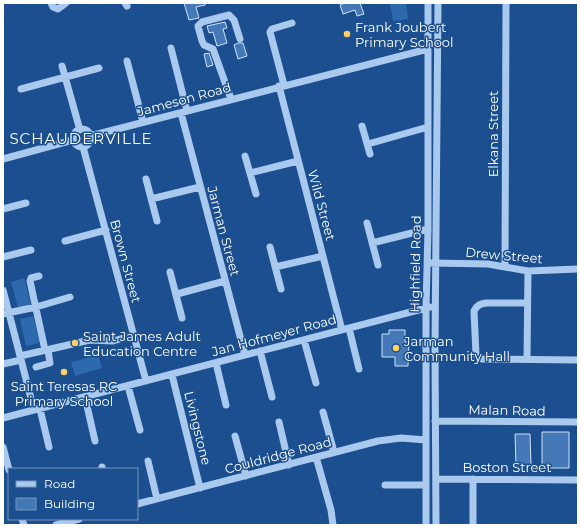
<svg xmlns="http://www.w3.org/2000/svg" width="581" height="528" font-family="Montserrat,sans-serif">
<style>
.green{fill:#2e69ad}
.building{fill:#4478b7;stroke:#cfe3fa}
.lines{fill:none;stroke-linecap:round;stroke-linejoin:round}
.minor{stroke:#a9c9ee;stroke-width:7}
.poi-dot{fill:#ffd166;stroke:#1b4f8f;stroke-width:1.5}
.labels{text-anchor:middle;stroke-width:3;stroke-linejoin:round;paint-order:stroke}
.poi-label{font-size:13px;fill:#fff;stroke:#1b4f8f;text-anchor:start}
.street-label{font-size:13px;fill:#fff;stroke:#1b4f8f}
.quarter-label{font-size:15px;letter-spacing:1px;fill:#fff;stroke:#1b4f8f}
</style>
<rect width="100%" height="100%" fill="#1b4f8f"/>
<!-- green -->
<path class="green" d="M390,3h16l2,16 -15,2z
M24,278l7,27 -13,3 -7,-26z
M33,316l7,27 -14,3 -6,-27z
M98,355l4,13 -27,8 -4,-14z"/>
<!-- building -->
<path class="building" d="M184,3h21v2l-9,2 3,11 -10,2z
M345,3h15l4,11 -7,2 -2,-6 -12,4 -3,-9z
M225,22l2,6 -4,1 4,14 -10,3 -4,-14 -4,1 -2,-7z
M238,43h5l4,13 -9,3 -4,-14z
M209,53l4,12 -6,2 -3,-13z
M389,330h16v12h4l-1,24h-13v-9h-13v-23h7z
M542,432h27v36h-27z
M515,434h15l1,31h-15z"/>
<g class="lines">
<!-- minor -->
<path class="minor" d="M51,3l2,4 5,2 8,-6
M125,3l2,3
M171,48l16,63
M127,61l16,61
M62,66l18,64
M284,85l-14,-53 2,-3 20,-6
M279,86l63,244
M21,89l78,-21
M231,99l-18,-50 -9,-4 -2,-4 -4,-15 4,-4 27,-7 5,5 6,19
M181,113l64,242
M362,126l8,28
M73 138a9 9 0 1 1 18 0a9 9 0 1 1-18 0Z
M90,136l338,-87
M368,144l60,-17
M83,147l63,234
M245,156l11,38
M3,159l70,-19
M250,173l48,-12
M146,179l11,42
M151,199l49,-12
M3,209l23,-6
M367,223l11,42
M65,241l41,-11
M372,243l56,-14
M270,247l11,42
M3,257l28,-7
M431,263l57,1 40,7 50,-2
M505,266l1,-263
M275,267l48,-11
M170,272l12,46
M39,276l-8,2 -1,3 15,69
M3,290l31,120
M177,294l48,-13
M527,303h-41c-6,1 -9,2 -12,8l2,44 6,4 96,1
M3,314l33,-7 34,-10
M349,328l10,41
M304,340l12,43
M260,351l12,46
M20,356l70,-16 23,1 21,-6
M527,359l1,-88
M216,363l10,42
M3,364l18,-4
M36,367l14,-4 -2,-13
M172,375l28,113
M128,386l12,44
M85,397l10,44
M40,409l9,38
M323,412l11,40
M3,418l427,-111
M435,421l143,1
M279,422l10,43
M235,436l11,40
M3,447l6,23
M316,457l15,53 2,15
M148,461l9,38
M102,467v2
M436,479l142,1
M385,485h41
M137,504l241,-63 23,-3 25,2
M22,519l2,6
M56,525l23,-6
M426,525v-217l2,-79v-226
M436,525l-1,-177 3,-345
M473,525v-46"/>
</g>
<!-- markers -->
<g class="poi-dot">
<circle cx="347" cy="34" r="4"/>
<circle cx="75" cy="343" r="4"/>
<circle cx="396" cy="348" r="4"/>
<circle cx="64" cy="372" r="4"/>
</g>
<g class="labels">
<!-- poi labels -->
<g class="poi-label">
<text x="355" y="32">Frank Joubert<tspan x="355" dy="15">Primary School</tspan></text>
<text x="83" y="341">Saint James Adult<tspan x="83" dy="15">Education Centre</tspan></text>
<text x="404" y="346">Jarman<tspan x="404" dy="15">Community Hall</tspan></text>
<text x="64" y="391" text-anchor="middle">Saint Teresas RC<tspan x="64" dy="15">Primary School</tspan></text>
</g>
<!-- street labels -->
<g class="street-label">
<text transform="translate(184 99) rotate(-15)" y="5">Jameson Road</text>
<text transform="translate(493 134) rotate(-90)" y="5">Elkana Street</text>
<text transform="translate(322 205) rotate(75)" y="5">Wild Street</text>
<text transform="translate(224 231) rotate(75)" y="5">Jarman Street</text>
<text transform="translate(504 255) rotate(5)" y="5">Drew Street</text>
<text transform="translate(126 261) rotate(75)" y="5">Brown Street</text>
<text transform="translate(415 264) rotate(-89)" y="5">Highfield Road</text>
<text transform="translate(274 335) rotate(-15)" y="5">Jan Hofmeyer Road</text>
<text transform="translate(507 410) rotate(1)" y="5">Malan Road</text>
<text transform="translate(198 428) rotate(76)" y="5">Livingstone</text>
<text transform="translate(278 455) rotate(-15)" y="5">Couldridge Road</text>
<text x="507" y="472">Boston Street</text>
</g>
<!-- quarter labels -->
<g class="quarter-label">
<text x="81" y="144">SCHAUDERVILLE</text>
</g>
</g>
<!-- border -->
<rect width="581" height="528" fill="none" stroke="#ffffff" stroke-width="8"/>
<!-- legend -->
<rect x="8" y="468" width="130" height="52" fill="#1b4f8f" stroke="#7695bc"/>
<rect x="16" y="481" width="20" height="6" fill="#a9c9ee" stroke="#7695bc"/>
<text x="44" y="488" font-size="12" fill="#ffffff">Road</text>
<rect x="16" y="498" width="20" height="12" fill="#4478b7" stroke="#7695bc"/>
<text x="44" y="508" font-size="12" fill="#ffffff">Building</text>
</svg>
